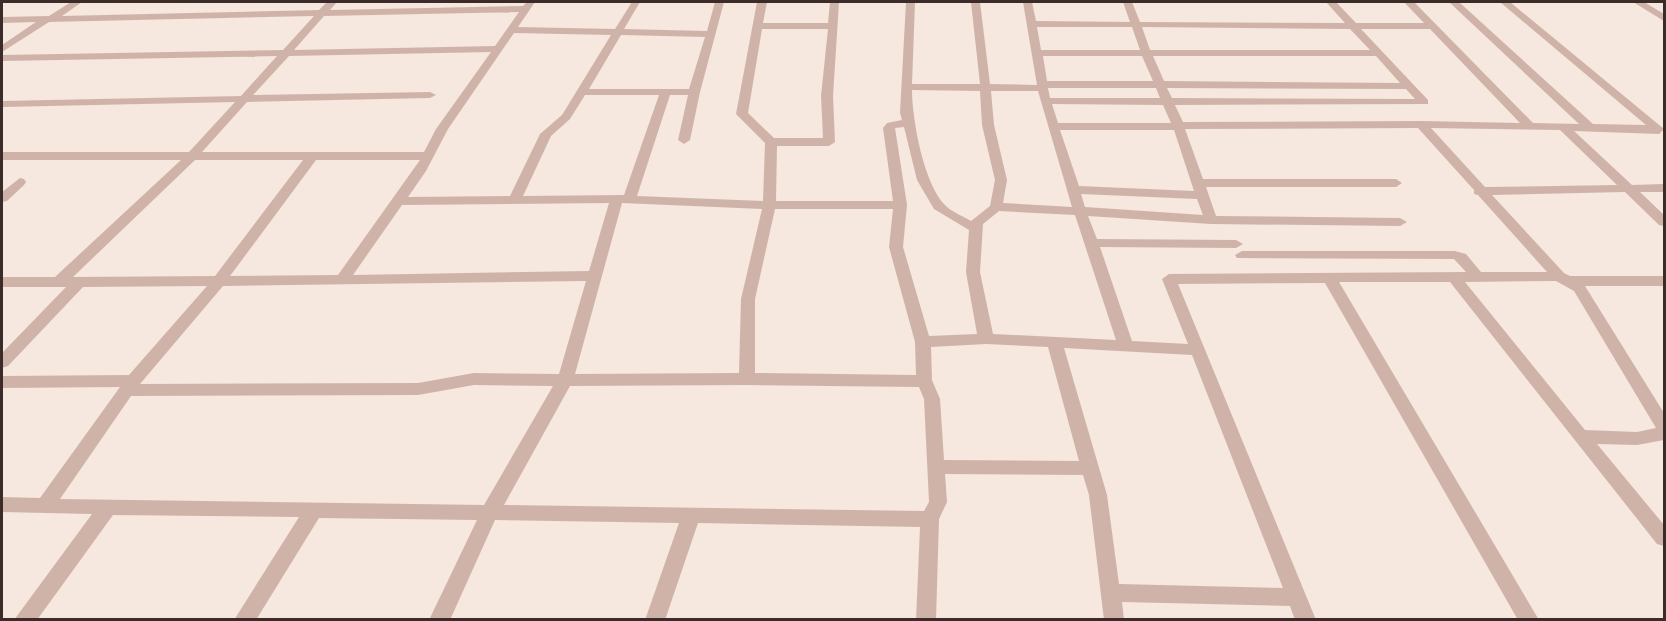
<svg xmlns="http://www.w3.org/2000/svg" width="1666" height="621" font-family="Karla,sans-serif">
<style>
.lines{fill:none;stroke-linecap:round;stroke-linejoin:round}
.street{fill:#d0b3a8;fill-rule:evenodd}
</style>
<rect width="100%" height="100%" fill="#f6e7df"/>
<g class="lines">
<!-- street -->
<path class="street" d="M71,2h11l-20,14 257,-6 8,-8h10l-7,8 193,-4 4,-4h8l-17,25 97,2 17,-27h8l-16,27 83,2 8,-29h9l-24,90 -10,48 -6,4 -6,-4 10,-45h-18l-33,101 126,5 2,-58 -29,-29 21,-112h10l-4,21h65l2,-21h9l-6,94 2,46 -6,4h-52l-1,55h117l-10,-73 4,-5 15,-3 -2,-7 6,-111h9l-3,82h68l-9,-82h9l10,82 47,1 -14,-83h9l4,19 94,1 -7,-20h9l8,20 205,1 -19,-21h10l20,21h68l-20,-21h10l119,121 46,1 -130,-122h10l134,122 53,1 -146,-123h10l154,127 -5,5 -85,-3 58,54 32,-1v8h-24l24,23v11l-5,-1 -34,-33 -133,3 72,78 6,3h94v10h-79l79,127v27l-27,5 -40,-1 67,81v21l-7,-2 -207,-262h-111l200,338h-21l-193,-337 -147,1 138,336h-21l-5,-14 -168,-4 2,18h-20l-15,-125 -6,-20 -138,-1 2,28 -8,17 -3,101h-20l4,-93 -222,-4 -33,97h-20l34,-97 -184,-3 -45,100h-21l48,-100 -158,-2 -63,102h-22l65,-103 -186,-2 -76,105h-23l78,-106 -90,-2v-15l38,1 80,-111 -118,1v-12l127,-1 78,-89 -124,1 -75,79 -6,2v-15l64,-66h-64v-10h53l126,-117h-179v-8h187l46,-50 -233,5v-6l239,-5 36,-40 -275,5v-6l281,-5 31,-34 -265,6 -47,30v-7l34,-23 -34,1v-6l47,-1zM519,12l-24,34 -201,4 30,-34zM1037,27h95l8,23h-99zM1142,27l208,2 20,21h-220zM762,29h66l-7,67 2,42h-49l-26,-25zM1361,29h69l90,94 -99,-2 -238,1 -8,-17 253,-1v-4zM514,33l97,2 -49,80 -22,19 -30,62 -102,1 18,-26 22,-42zM621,35l84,2 -16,52h-100zM491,52l-55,77 -12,23h-222l45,-50 183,-4 6,-3 -6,-3 -177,3 36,-39zM1043,56h99l11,25h-106zM1153,56h223l24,27 -236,-2zM1048,88h108l4,10h-110zM1167,88l239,1 9,10 -243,-1zM912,90l68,1 2,34 13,55 -5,26 -19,15c-8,-5 -19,-9 -25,-15 -22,-20 -34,-87 -34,-116zM991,91h47l34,116 -69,-4 4,-23 -13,-55zM585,95h74l-35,100 -101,1 28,-60 19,-17zM1052,104l111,1 8,18h-113zM904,127l13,53 17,29 35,21 -3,42 11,62 -48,2 -26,-89 4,-42 -12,-77zM1418,128l56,62v4l4,1 69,77h-66l-15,-18 -11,-3h-213l-7,4 2,3 217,1 12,13 -297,2 -7,5 26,65 -56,-3 -32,-94 136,1 7,-4 -7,-4 -139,-1 -9,-23 123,8 189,2 7,-4 -7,-4 -184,-2 -10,-29h190l6,-4 -6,-4h-193l-18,-50zM1431,128l129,2 57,55 -132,2zM1060,130h114l20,61 -115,-5zM195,160h108l-88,116 -142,1zM316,160h104l-82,115 -108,1zM1081,194l116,5 6,16 -118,-8zM609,203l-20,68 -236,4 49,-70zM622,203l140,6 -21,90 -2,74 -164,1zM775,209h118l-4,38 26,95 1,33 -161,-2v-74zM999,211l76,4 41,125 -123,-6 -13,-62 3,-48zM586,281l-27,93 -85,-1 -56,10 -278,1 83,-98zM1556,281l18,10 82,137 -19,4 -52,-2 -120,-148zM986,344l62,3 31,114 -135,-1 -4,-61 -8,-19 -1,-33zM1064,348l128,7 91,233 -164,-4 -12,-89zM474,385l79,1 -69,119 -424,-6 71,-103 287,-1zM747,385l172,2 5,12 5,103 -5,9 -420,-6 66,-119z
M1633,2h11l20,12v7z
M20,178l4,1 2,3 -2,3 -17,16 -5,1v-10z"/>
</g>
<!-- border -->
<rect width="1666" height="621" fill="none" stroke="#3c2c29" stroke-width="6"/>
</svg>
